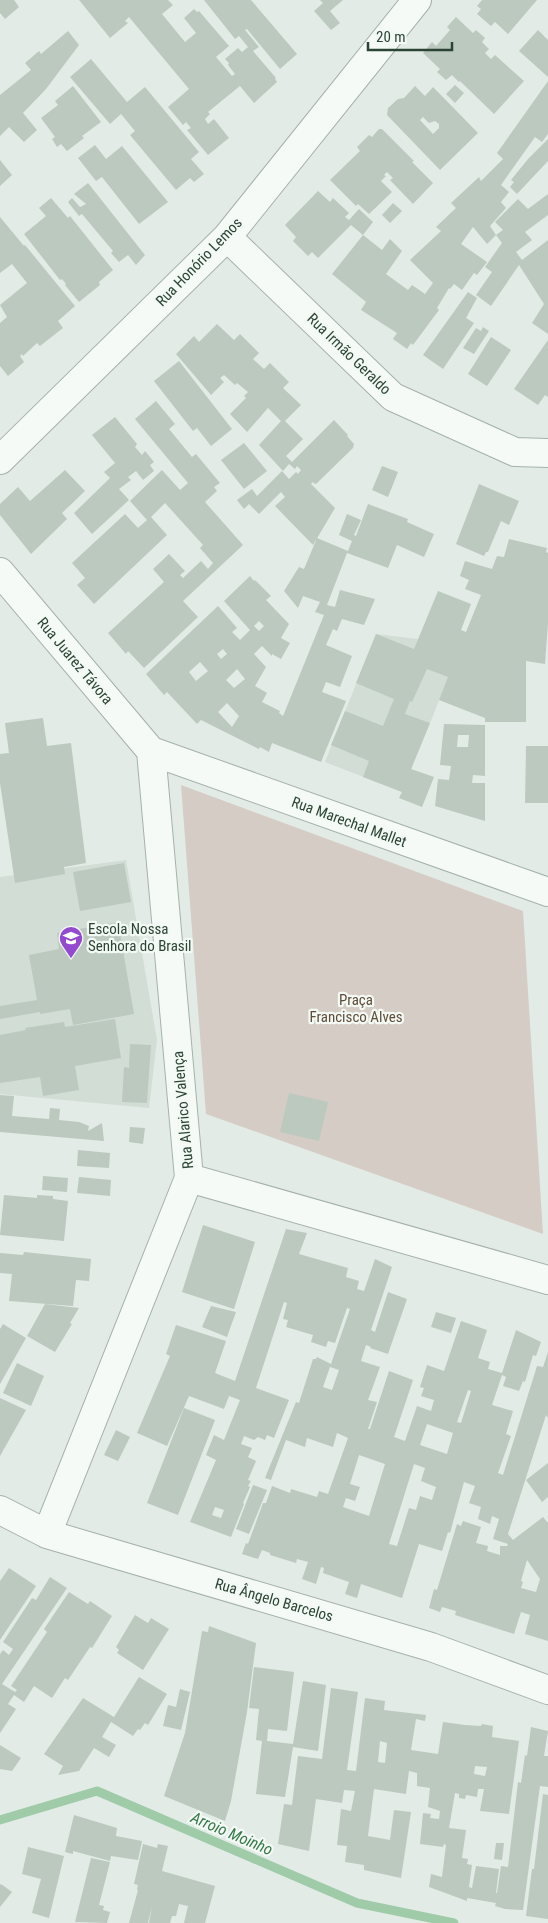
<svg xmlns="http://www.w3.org/2000/svg" width="548" height="1923" font-family="'Roboto Condensed',sans-serif">
<style>
.built{fill:#d2ddd5}
.green{fill:#d5ccc5}
.lines{fill:none;stroke-linecap:round;stroke-linejoin:round}
.stream{stroke:#9fcba9;stroke-width:9}
.building{fill:#bbc9bf;fill-rule:evenodd}
.minor-casing{stroke:#a4b2a9;stroke-width:30}
.minor{stroke:#f6faf7;stroke-width:28}
.labels{text-anchor:middle;stroke-width:4.5;stroke-linejoin:round;paint-order:stroke}
.street-label{font-size:15px;fill:#2b4433;stroke:#f3f9f5}
.poi-label{font-size:15px;fill:#2b4433;stroke:#f3f9f5;text-anchor:start}
.park-label{font-size:15px;fill:#604c38;stroke:#f3f9f5}
.water-label{font-size:16px;font-style:italic;fill:#357846;stroke:#f3f9f5}
</style>
<rect width="100%" height="100%" fill="#e3ebe6"/>
<!-- built -->
<path class="built" d="M376,634l42,5 42,10 -58,143 -77,-30z
M126,860l31,180 -8,68 -149,-14v-217z"/>
<!-- green -->
<path class="green" d="M181,785l342,126 20,323 -337,-120z"/>
<g class="lines">
<!-- stream -->
<path class="stream" d="M0,1820l97,-29 260,112 97,20"/>
</g>
<!-- building -->
<path class="building" d="M0,0h14l5,7 -14,12 -5,-6z
M79,0h89l5,5 -11,9 23,28 11,-9 -12,-15 10,-9 3,3 2,-1 30,35 -13,11 16,19 3,-2 -7,-9 1,-2 -4,-4 13,-11 4,4 6,-5 -9,-11 -4,3 -31,-39h47l46,54 -17,15 -33,-40 -2,1 14,17 -6,4 23,27 -1,1 2,3 -23,21 -14,-17 -32,26 2,2 -5,5 3,5 6,-5 15,19 -21,17 -21,-25 4,-2 -5,-6 -3,3 -15,-18 21,-18 -60,-72 -4,4 3,2 -18,15z
M320,0h23l-13,11 10,12 -9,7 -17,-19 9,-8z
M482,0h55l-29,34 -13,-12 -4,4 -14,-12 4,-5 -4,-3z
M456,17l17,16 3,-3 9,8 -3,4 7,7 -4,4 6,6 4,-4 29,26 -30,33 -34,-33 -1,1 -7,-7 -6,5 -9,-8 3,-3 -17,-16 9,-11 4,4 14,-16 -3,-3z
M538,30l10,10v37l-29,-26z
M68,31l11,14 -33,44 -23,24 14,17 -13,12 -15,-15 -9,9v-41l31,-25 -6,-7 14,-12 2,3z
M91,59l36,43 18,-15 54,65 -8,7 13,15 -10,8 -4,-4 -14,12 -46,-55 5,-4 -14,-17 -11,10 -40,-47z
M548,81v53l-6,8 -7,-5 -34,48 8,7 -8,10 5,6 -16,18 6,9 7,-5 -8,-8 23,-23 10,10 20,-15v21l-23,17 7,8 -16,12 6,8 26,-20v94l-16,-11 12,-19 -25,-39 -28,41 -15,-11 16,-23 -7,-5 17,-24 -6,-8 -9,9 -14,-17 -12,17 26,18 -10,13 -3,-2 -12,17 -8,-6 -4,5 -1,-1 -12,20 2,2 -26,35 -2,-2 -4,6 -14,-10 4,-6 -36,-23 5,-8 -34,-28 31,-39 -12,-10 -33,33 -6,-6 -4,4 -15,-15 3,-4 -11,-12 33,-34 12,11 3,-4 16,15 -4,4 4,3 10,-11 14,13 -10,13 19,15 8,-11 12,12 -16,23 22,16 4,-5 13,9 8,-11 -23,-23 31,-29 -5,-4 20,-19 -5,-5 28,-26 2,4 22,-22 -6,-6z
M455,85l9,8 -9,10 -9,-9z
M73,86l28,36 -19,14 2,2 -17,13 -6,-7 -4,3 -5,-8 3,-2 -14,-19 17,-13 -3,-4z
M415,86l10,10 8,-9 45,46 -38,37 -53,-55 1,-7 10,-9 6,-1zM423,117l6,6 6,-2 4,3v4l-6,6 -13,-14z
M379,129h3l32,32 -2,1 21,21 -20,21 -23,-24 3,-2 -6,-6 -3,3 2,1 -5,5 11,11 -23,22 -11,-10 -2,2 -26,-26 30,-29 -3,-4 12,-12 3,2z
M548,139v22l-31,33 -7,-7 4,-5 -3,-2 17,-21z
M95,145l11,14 16,-13 46,56 -29,22 -37,-47 -6,4 -18,-23z
M0,160l12,15 -12,11z
M88,183l57,72 -9,10 -8,-10 -9,7 -8,-9 2,-2 -31,-37 -3,2 -11,-14 4,-4 8,9 6,-3 -12,-10z
M51,198l17,20 2,-2 43,54 -14,12 1,3 -21,17 -14,-17 1,-1 -4,-5 -2,1 -36,-46 22,-18 -7,-8z
M393,203l9,8 -12,12 -8,-8z
M0,217l24,29 1,-1 50,61 -17,15 5,7 -23,18 -3,-3 -14,13 -1,-2 -2,2 4,6 -16,14 -8,-10v-43l7,-6 -7,-12 27,-22 -15,-19 -12,9z
M468,292l9,6 -11,20 8,5 -31,46 -20,-14z
M217,324l17,16 6,-6 19,19 -6,6 11,10 6,-6 19,19 -6,6 18,17 -16,16 18,18 -17,17 6,6 42,-42 14,15 -1,1 7,8 -1,4 -36,35 -2,1 -2,-2 -2,2 24,24 -22,37 -38,-39 10,-9 -4,-5 -22,22 -10,-10 -5,5 -7,-9 15,-11 5,7 25,-25 7,8 7,-7 2,2 3,-4 -4,-4 -2,3 -6,-5 -6,7 -24,-26 22,-24 -13,-13 -21,24 -17,-18 16,-16 -2,-2 4,-4 -11,-9 -2,2 -11,-10 -4,3 4,4 -13,13 -35,-41 18,-18 5,6z
M483,327l6,4 -15,23 -11,-6 13,-20 5,3z
M491,337l20,13 -24,36 -19,-12z
M548,340v57l-3,-2 -7,10 -24,-16z
M179,361l53,68 -21,17 -14,-18 -4,3 -39,-50z
M156,401l19,23 -6,5 23,28 4,-3 24,29 -6,4 3,4 -12,11 38,43 -60,56 15,16 -54,51 -16,-17 -2,3 -18,-21 56,-51 -11,-13 16,-15 16,17 -5,4 3,3 18,-17 7,8 5,-6 -13,-15 3,-3 -38,-42 -14,14 16,18 -73,69 -17,-19 8,-7 -13,-15 53,-49 13,14 9,-8 -17,-19 32,-31 18,20 8,-7 -53,-64z
M115,417l22,27 -2,3 7,8 3,-4 9,11 -4,3 4,6 -11,9 -7,-9 -8,6 3,3 -12,9 10,11 -37,34 -18,-21 36,-35 -6,-6 11,-9 -23,-28z
M244,443l23,28 -23,18 -23,-29z
M382,466l16,6 -10,25 -16,-7z
M65,470l20,21 -23,22 5,6 -36,35 -31,-39v-11l18,-17 12,14z
M479,484l40,17 -10,24 -8,-4 -13,31h-2l-2,4 -28,-12z
M368,504l40,15 -1,3 27,12 -10,23 -27,-12 -9,23 -41,-15 -20,52 8,2 5,-17 35,9 -11,26 -22,-6 -5,12 -4,-2 -7,16 26,11 -12,31 -14,-5 -4,10 24,9 -25,61 -49,-19 -3,9 -9,-5 -1,2 -58,-29 -4,4 -30,-32 -3,3 -18,-21 72,-68 19,22 -5,4 8,8 10,-10 -26,-29 26,-25 4,5 1,-1 16,16 -5,4 23,24 -8,14 9,5 -9,16 -9,-5v2l-10,-10 -8,8 12,13 -11,19 12,7 -5,9 18,9 -1,2 4,3 41,-101 -9,-3 5,-10 -17,-6 -5,12 -14,-17 15,-24 5,2 13,-31 31,13 4,-10 -13,-6 8,-21 14,6 -7,15 2,1zM259,621l5,5 -5,5 -5,-5zM223,649l4,5 -6,5 -4,-5zM200,662l8,9 -12,10 -7,-9zM237,669l8,10 -11,9 -8,-8zM227,703l12,13 -7,11 -14,-15z
M509,539l38,9 -1,4 2,1v70l-3,41 -19,-3v61h-41v-4l-46,-18 9,-23 -21,-8 -15,33 -2,-1 -5,13 25,9 -19,46 23,8 -12,30 -23,-9 3,-6 -39,-15 6,-16 -38,-16 14,-34 38,15 11,-27 -38,-16 20,-49 38,15 24,-58 33,13 -10,26 5,2 15,-37 -16,-6 4,-9 -9,-4 5,-15 27,8 5,-13 7,1z
M43,718l4,28 24,-3 15,120 -22,4 1,7 -50,9 -15,-100v-29l9,-1 -4,-30z
M444,724l41,1v51l-12,-1 -1,8h13v38l-50,-15 3,-27 11,1 2,-14 -11,-1zM458,735h11l-1,12h-11z
M526,746h22v57h-23z
M124,863l7,39 -51,9 -7,-39z
M118,922l16,92 -61,11 -3,-16 -30,5v-2l-40,7v-13l37,-6 -8,-45 30,-6 -2,-16z
M115,1019l6,39 -46,8 4,24 -36,6 -3,-19 -40,6v-48l26,-5 -1,-2 39,-6 1,5z
M130,1044l21,1 -4,58 -25,-1 2,-35 5,1z
M289,1093l39,9 -9,39 -39,-9z
M0,1095l14,1 -2,20 37,3 1,-11 10,1 -1,11 20,2 10,4 -1,5 14,-8 2,18 -104,-9z
M130,1127l15,1 -2,16 -14,-2z
M78,1150l32,3 -1,15 -32,-2z
M43,1176l25,2 -1,14 -25,-2z
M79,1177l32,3 -1,16 -33,-3z
M4,1195l33,3v-3l16,1v3l15,2 -4,40 -64,-6z
M203,1225l52,17 -21,67 -52,-17z
M286,1229l21,4 -8,21 49,14 -2,9 13,4 -2,8 7,2 11,-32 17,8 -21,63 4,2 13,-40 19,7 -19,55 -18,-6 1,-1 -5,-2 -5,16 19,6 -12,33 9,2 -9,27h2l19,-58 24,9 -19,57 11,4 12,-35 14,5 3,-11 -13,-4 3,-8 -4,-1 7,-22 17,6 17,-50 26,9 -9,28 12,4 -2,7 14,4 14,-43 25,12 -5,14 -3,-1 -8,27 -2,-1 -4,10 -16,-5 3,-9 -4,-2 -10,30 21,6 -7,23 5,2 -13,37 5,2 34,-109 6,1 5,-15v66l-2,-3 -38,119 5,6 30,-23 5,6v118l-23,-7 5,-19 -9,-3 -7,22 -59,-19 1,-4 -14,-4 -2,5 -11,-4 5,-19 3,1 20,-66 4,2 2,-5 18,6 -5,16 12,3 -1,5 13,4v-9h7l1,-2 -15,-5 6,-20 -7,-3 -2,8 -12,-5 3,-12 -12,-4 6,-17 -11,-4 -14,51 -2,-1 -6,19 -23,-7 -17,54 -41,-14 -4,14 -12,-4 4,-12 -26,-9 1,-5 -3,-1 -5,17 -14,-5 6,-17 -11,-3 -1,4 -26,-8v-2l-8,-3 -4,9 -16,-5 4,-11 2,1 15,-41h3l6,-17 18,7 1,-4 26,8 2,-6 9,3 20,-56 -11,-5 -4,14 -26,-9 -2,9 -19,-7 -15,40 -6,-2 31,-76 3,1 14,-44h3l1,-2 14,7 19,-55 -3,-1 -12,35 -7,-2 -2,6 -15,-5 2,-7 -27,-8 2,-7 -5,-1 4,-16 -3,-1 -28,86 33,12 -15,38 -7,-3 -2,5 -7,-3 -4,3 -10,-4 -3,8 11,4 -4,9 8,4 -8,19 3,1 -3,5 2,1 -7,16 1,1 -13,33 -41,-15 26,-62 -10,-5 8,-20 10,5 16,-40 -11,-4 -5,13 -35,-13 -22,50 -30,-13 33,-77 -4,-2 10,-29 50,16 -11,32 20,8zM330,1367l9,3 -7,20 -9,-3zM468,1390l3,1 -10,32 -4,-1zM427,1424l26,9 -6,21 -27,-9zM359,1455l26,9 -16,52 -26,-9 3,-9 9,3 5,-14 -10,-3zM414,1464l11,4 -4,13 15,6 -4,13 -12,-4 -4,14 -7,-2 -12,38 -8,-2zM215,1507l9,3 -3,8 -9,-3zM527,1560l13,19 -4,13 -15,-4 2,-6 -2,-1z
M24,1252l67,7 -2,22 -13,-1 -3,26 -64,-5 3,-27 -12,-1v-20l23,2z
M45,1304l34,4 -9,15 2,1 -17,28 -28,-16z
M211,1306l25,6 -9,25 -25,-10z
M436,1312l20,6 -5,15 -20,-6z
M3,1324l23,14 -26,46v-55z
M17,1363l27,13 -13,30 -28,-13z
M0,1398l26,12 -26,46z
M184,1408l31,12 -37,95 -31,-12z
M116,1430l14,7 -12,24 -14,-6z
M548,1463v34l-6,5 -16,-22z
M253,1485l14,5 -18,44 -13,-5z
M9,1568l27,18 -36,54v-59z
M50,1577l17,11 -65,96 13,8 2,-2 -6,-4 36,-54 -3,-3 25,-37 19,12 2,-3 22,15 -20,32 -2,-1 -22,33 -3,-2 -13,20 -18,-12 -10,16 -10,-7 -6,9 8,5 -16,24v-79l3,-4 6,5 4,-6 -10,-7 29,-44 4,2z
M135,1615l13,8 3,-5 18,11 -26,41 -26,-17 2,-3 -3,-3z
M209,1626l47,17 -9,69 -16,89 -6,20 -61,-25 21,-63 17,-102 6,1z
M254,1667l40,5 -7,59 -19,-2 -1,12 26,3 10,-63 23,4 -8,66 -25,-4 -8,50 -29,-3 6,-53 -6,-1 3,-31 -10,-1z
M139,1677l28,17 -19,31 -3,-2 -5,7 -2,-1 -5,7 -22,-14 -9,15 14,8 -7,12 -15,-9 -15,23 -21,4 5,-9 -19,-12 39,-56 31,19z
M331,1688l27,4 -11,78 9,1 9,-73 20,3 -1,9 42,5 -1,6 -9,-2 -5,31 27,4 5,-32 22,3 16,1 1,-2 11,2 -1,11 27,4 -10,73 -29,-3 4,-22h-6l-1,8 -11,-2 -1,4 -6,-1v-4l-4,-1 -6,35 17,2 -4,28 6,1 -1,5 5,1 -3,22 3,1 4,-22 23,3 -3,24h1l4,-27 7,1 10,-85 3,1 4,-28 2,1 4,-29 17,4 -4,25h4v31l-8,-1 -17,124 -18,-1 -10,-3 1,-3 -29,-5v3l-38,-14 2,-13 11,3 4,-32 -2,-1 -1,3 -23,-3 3,-31 8,1 -1,4 9,1 1,-8 -12,-4 2,-19 -13,-2v-13l-8,-2 -3,23 -32,-5 -6,47 22,4 4,-30 17,2 -10,66 -37,-8v-5l-19,-3 2,-16 -10,-1 4,-36 10,2 4,-20 -11,-1 -2,13 -26,-4 -7,52 -31,-7 6,-40 8,1 6,-49 24,3zM380,1741l7,2 -2,20 -7,-1zM475,1766l12,1 -2,9 -11,-2z
M180,1689l10,3 -9,38 -18,-4 5,-21 8,2z
M0,1745l21,13 -9,13 -12,-2z
M543,1794l5,1v124l-22,-3 6,-47h2z
M74,1815l43,13 -1,8 26,5 -4,19 -27,-4 -1,5 -37,-10v3l-8,-2z
M496,1843h8l-2,17 -8,-1z
M143,1844l14,4 1,-4 10,2 -6,25 53,15 -10,37h-21l4,-17 -9,-2 -3,12h-4l-2,7h-21l3,-17 -4,17h-19l9,-33h-1l1,-5 -4,-1z
M28,1847l36,9 -15,62 -17,-5 9,-34 -19,-5z
M91,1858l19,4 -11,43 5,1 -1,4 7,2 -3,11 -32,-1z
M1,1884l11,8 -12,15v-22z"/>
<g class="lines">
<!-- minor casing -->
<g class="minor-casing">
<path id="minor" d="M227,237l166,160 122,55 33,1
M0,460l227,-223 190,-237
M0,572l151,179
M151,751l397,141
M189,1178l359,102
M0,1510l47,24 384,113 117,43
M47,1534l142,-356 -38,-427"/>
</g>
<!-- minor -->
<use href="#minor" class="minor"/>
</g>
<!-- icons -->
<defs>
<g id="school-pin" transform="scale(1.25)"><path d="M0 17L-7.5 6A9.5 9.5 0 1 1 7.5 6Z" fill="#934acf" stroke="#f3f9f5"/><path d="M0-5L7-2L0 1L-7-2ZM-4 1L0 2.5L4 1V4Q0 6-4 4Z" fill="#fff"/></g>
</defs>
<g fill-rule="evenodd">
<use href="#school-pin" x="71" y="938"/>
</g>
<g class="labels">
<!-- street labels -->
<g class="street-label">
<text transform="translate(199 262) rotate(-46)" y="5">Rua Honório Lemos</text>
<text transform="translate(349 354) rotate(44)" y="5">Rua Irmão Geraldo</text>
<text transform="translate(75 661) rotate(50)" y="5">Rua Juarez Távora</text>
<text transform="translate(349 822) rotate(20)" y="5">Rua Marechal Mallet</text>
<text transform="translate(183 1110) rotate(-95)" y="5">Rua Alarico Valença</text>
<text transform="translate(274 1600) rotate(16)" y="5">Rua Ângelo Barcelos</text>
</g>
<!-- poi labels -->
<g class="poi-label">
<text x="88" y="934">Escola Nossa<tspan x="88" dy="17">Senhora do Brasil</tspan></text>
</g>
<!-- park labels -->
<g class="park-label">
<text x="356" y="1005">Praça<tspan x="356" dy="17">Francisco Alves</tspan></text>
</g>
<!-- water labels -->
<g class="water-label">
<text transform="translate(232 1833) rotate(23)" y="6">Arroio Moinho</text>
</g>
</g>
<!-- scale -->
<path d="M368 42v8h84v-8" fill="none" stroke="#2b4433" stroke-width="2.5"/>
<text x="376" y="42" font-size="15" fill="#2b4433" stroke="#f3f9f5" stroke-width="4" paint-order="stroke">20 m</text>
</svg>
